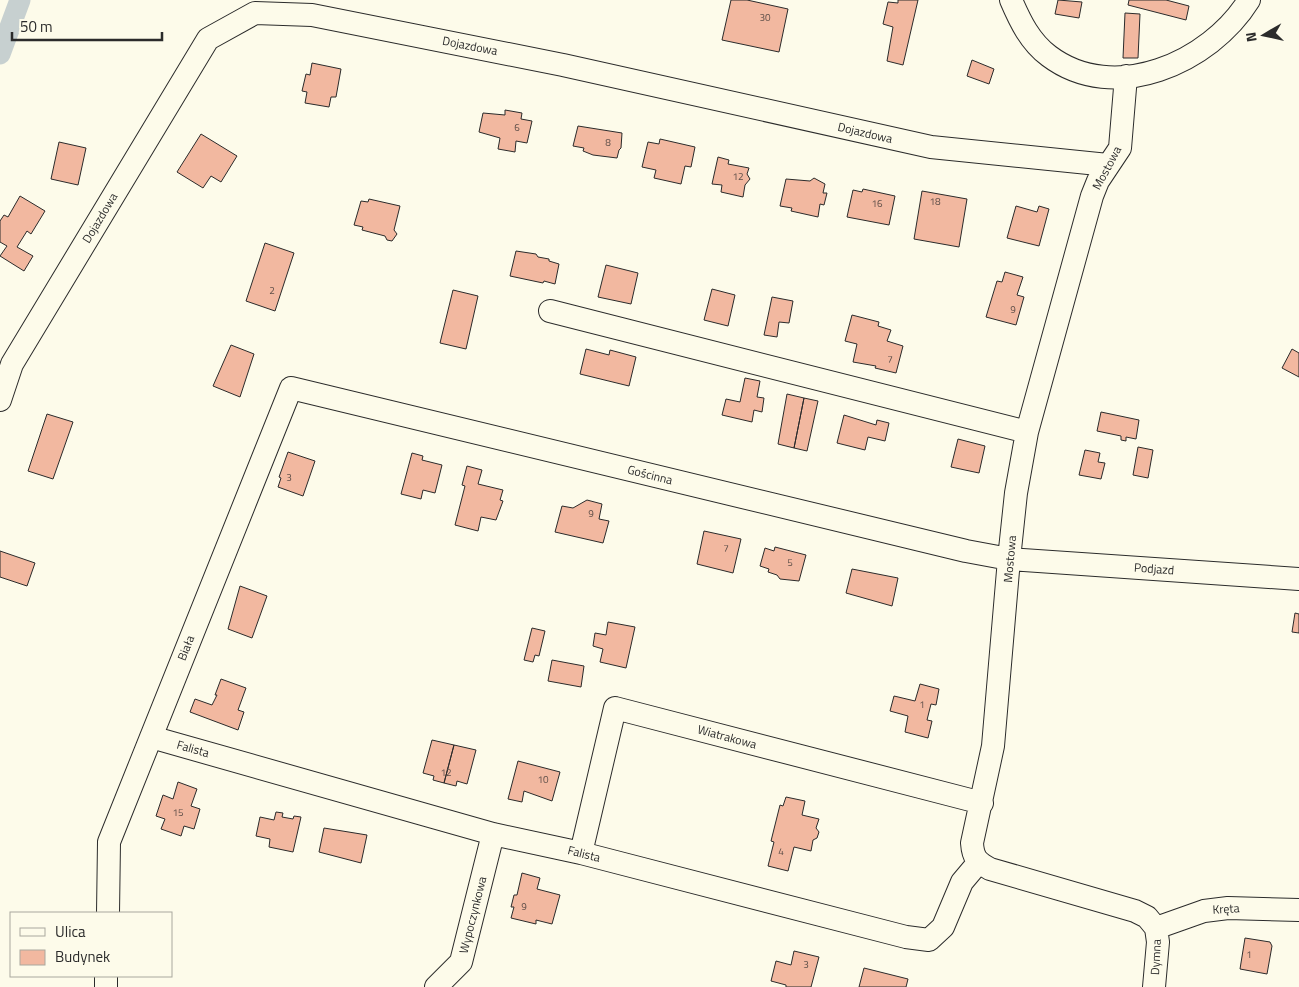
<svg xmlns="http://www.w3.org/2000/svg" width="1299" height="987" font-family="'Titillium Web',sans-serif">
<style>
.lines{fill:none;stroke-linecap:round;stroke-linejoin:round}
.canal{stroke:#c7d0d0;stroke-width:21}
.building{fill:#f2b8a0;stroke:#2b2b2b}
.minor-casing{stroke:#2b2b2b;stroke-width:24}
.minor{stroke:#fdfbea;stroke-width:22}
.labels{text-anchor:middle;stroke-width:4;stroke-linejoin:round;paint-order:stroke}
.number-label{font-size:10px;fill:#5d4e48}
.street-label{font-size:12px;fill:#2b2b2b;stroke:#fdfbea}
</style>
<rect width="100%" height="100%" fill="#fdfbea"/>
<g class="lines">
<!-- canal -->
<path class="canal" d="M0,54l20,-54"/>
</g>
<!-- building -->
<path class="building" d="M731,0h16l41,9 -9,43 -57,-12z
M898,0h20l-15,65 -16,-4 6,-34 -10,-3 5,-22 10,1z
M1058,0l24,2 -3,16 -24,-4z
M1129,0h37l23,6 -3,14 -58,-15z
M1125,13l15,1 -2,44h-15z
M972,60l22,9 -5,15 -22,-8z
M312,63l29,6 -5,28h-5l-2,10 -24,-4 2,-11 -5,-1 4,-17 4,1z
M505,110l17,3 -1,6 11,2 -5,22 -11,-2 -1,11 -17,-3 2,-11 -21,-6 4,-19 22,2z
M578,126l44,7 -1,15 -2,2 -2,8 -24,-3 -10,-4 1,-3 -11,-2z
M201,134l36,22 -16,26 -10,-6 -8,12 -26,-16z
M660,139l35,8 -4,20 -6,-1 -4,18 -27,-6 2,-8 -14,-3 6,-25 11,2z
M59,142l27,6 -8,37 -27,-6z
M718,157l11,3 -1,4 21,4 -2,6 3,5 -5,6 -2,12 -22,-5 1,-7 -10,-1z
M814,178l11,6 -2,9h4l-3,12 -4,-1 -2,13 -27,-6 1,-3 -12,-2 6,-27 24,2z
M863,189l32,7 -6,29 -42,-8 6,-27 9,2z
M922,191l45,8 -8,48 -45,-8z
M20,196l25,15 -14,23 -4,-3 -10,16 16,9 -9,15 -24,-15 7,-10 -7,-4v-21l4,-6 4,2z
M369,199l31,7 -6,24 3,4 -5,7 -5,-1 -2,-4 -23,-6 1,-3 -9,-2 7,-24 7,1z
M1016,206l21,6 2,-6 10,3 -10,37 -32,-8z
M265,243l29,10 -19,58 -29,-10z
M516,251l20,3 2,3 11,2v2l10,3 -4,20 -11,-3 -1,2 -33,-7z
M606,265l32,8 -7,31 -33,-7z
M1005,272l18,5 -6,18 7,2 -8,28 -30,-8 11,-36 5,1z
M712,289l23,6 -7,31 -24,-6z
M453,290l25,6 -12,53 -26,-6z
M772,297l21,4 -4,22 -10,-1 -2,15 -13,-2z
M852,315l27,7 -1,4 13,4 -4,11 16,5 -7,27 -21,-5 1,-2 -23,-4 4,-18 -12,-3z
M231,345l23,9 -14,43 -27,-11z
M586,349l23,6 1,-5 26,7 -7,29 -49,-12z
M1292,349l7,4v24l-17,-9z
M745,378l15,3 -3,16 7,1 -2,14 -8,-2 -2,12 -30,-7 4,-16 14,3z
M787,394l17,4 -10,50 -16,-4z
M804,398l14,3 -11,50 -13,-3z
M1101,412l38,8 -3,19 -10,-2v4l-5,-1v-4l-24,-5z
M47,414l26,8 -20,57 -25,-8z
M844,415l32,10 1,-5 12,3 -4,18 -17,-4 -3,13 -28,-7z
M958,439l27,7 -6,27 -28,-6z
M1138,447l15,3 -5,28 -15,-3z
M1085,450l15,3 -2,9 7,1 -4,16 -22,-4z
M288,452l27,9 -12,35 -25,-9 3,-9 -2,-1z
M412,453l11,3 -1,4 20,5 -7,28 -12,-3 -2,9 -20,-5z
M467,466l15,4 -4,14 25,6 -3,10 3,1 -7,19 -15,-3 -3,14 -23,-6 10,-39 -3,-1z
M587,500l15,4 -3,15 10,2 -6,22 -48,-11 7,-26 11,2z
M704,531l37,8 -8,34 -36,-9z
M775,547l31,8 -7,26 -19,-2 -3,-4 -9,-3 1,-3 -9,-3 5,-18 9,3z
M0,551l35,12 -8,23 -27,-9z
M852,569l46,9 -6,28 -46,-13z
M240,586l27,10 -15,42 -24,-9z
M1295,613l4,1v19l-7,-1z
M608,622l27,5 -9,41 -26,-6 3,-13 -10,-3 2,-13 11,2z
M532,628l13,3 -6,25 -4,-1 -2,7 -9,-2z
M552,660l32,6 -3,21 -33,-6z
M221,679l25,9 -8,22 6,2 -6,18 -48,-18 5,-13 17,6 5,-10h-2z
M920,684l19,5 -3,16 -5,-1 -4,16 5,1 -4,17 -23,-6 3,-16 -18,-5 4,-15 21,5z
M432,740l22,5 -10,38 -11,-3 1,-4 -11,-3z
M454,745l22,5 -9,34 -10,-3 -1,5 -12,-3z
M518,761l42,11 -8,29 -28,-10 -2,11 -14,-3z
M178,782l19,7 -6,17 9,3 -6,20 -10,-3 -3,10 -20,-7 4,-10 -9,-3 7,-21 10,4z
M786,797l19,4 -3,14 17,4 -3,9 3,4 -2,6 -4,2 -2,11 -17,-4 -6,24 -20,-5 6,-24 -3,-1 9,-36 3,1z
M276,812l7,1 -1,4 11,2 1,-3 7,1 -8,35 -24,-5 1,-8 -14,-3 4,-19 14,3z
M324,828l43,7 -6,28 -42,-11z
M522,873l18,5 -3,11 23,6 -8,29 -16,-4v4l-25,-6 3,-11h-3l3,-12h3z
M1245,938l25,4 2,4 -5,28 -27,-5z
M794,951l25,6 -8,30h-25v-2l-15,-4 5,-20 15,4z
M864,968l44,11 -2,8h-47z"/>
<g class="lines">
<!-- minor casing -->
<g class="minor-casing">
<path id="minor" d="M1011,0c9,21 19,42 38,56 65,49 161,7 200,-56
M1126,76l-6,72 -22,33 -6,15 -65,236 -11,61 -7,66 -16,187 -21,97c1,15 5,19 18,26l145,42 12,6 9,11
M550,311l477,121
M0,400l12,-36 196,-325 47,-26 57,2 251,50 368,82 177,18
M151,737l342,97 88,19 325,84 23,3 14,-13 19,-45 16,-19
M581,853l34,-145 367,95
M108,913l1,-71 182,-454 675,163 43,8 290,20
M1156,928l48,-17 24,-3 71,2
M106,987v-11
M436,987l25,-25 32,-128
M1154,987l4,-45 -2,-14"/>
</g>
<!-- minor -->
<use href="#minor" class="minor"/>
</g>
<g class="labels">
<!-- number labels -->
<g class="number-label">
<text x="765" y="21">30</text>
<text x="517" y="131">6</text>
<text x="608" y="146">8</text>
<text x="738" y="180">12</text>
<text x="935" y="205">18</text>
<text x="877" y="207">16</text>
<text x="272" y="294">2</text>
<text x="1013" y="313">9</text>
<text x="890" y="363">7</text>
<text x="289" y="481">3</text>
<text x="591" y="517">9</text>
<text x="726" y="552">7</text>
<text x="790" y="566">5</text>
<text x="922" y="708">1</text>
<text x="446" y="776">12</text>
<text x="543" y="783">10</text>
<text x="178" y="816">15</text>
<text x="781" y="855">4</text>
<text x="524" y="910">9</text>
<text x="1249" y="958">1</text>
<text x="806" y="968">3</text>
</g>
<!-- street labels -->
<g class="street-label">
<text transform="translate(470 46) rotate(11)" y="4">Dojazdowa</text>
<text transform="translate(865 133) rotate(13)" y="4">Dojazdowa</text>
<text transform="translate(1107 168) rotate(-62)" y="4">Mostowa</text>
<text transform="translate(100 218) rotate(-59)" y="4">Dojazdowa</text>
<text transform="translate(650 475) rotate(14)" y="4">Gościnna</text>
<text transform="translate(1010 559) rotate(-85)" y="4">Mostowa</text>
<text transform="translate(1154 569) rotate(4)" y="4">Podjazd</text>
<text transform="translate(186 648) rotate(-68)" y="4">Biała</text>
<text transform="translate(727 737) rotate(15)" y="4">Wiatrakowa</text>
<text transform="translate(193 749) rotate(16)" y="4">Falista</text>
<text transform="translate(584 854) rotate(14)" y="4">Falista</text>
<text transform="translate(1226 909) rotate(-3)" y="4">Kręta</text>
<text transform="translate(473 915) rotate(-76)" y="4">Wypoczynkowa</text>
<text transform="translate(1156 957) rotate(-87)" y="4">Dymna</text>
</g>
</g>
<!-- legend -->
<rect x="10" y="912" width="162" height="65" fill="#fdfbea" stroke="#a9a89e"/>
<rect x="20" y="928" width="25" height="8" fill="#fdfbea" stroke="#a9a89e"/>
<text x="55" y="937" font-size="15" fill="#2b2b2b">Ulica</text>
<rect x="20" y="950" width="25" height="15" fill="#f2b8a0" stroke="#a9a89e"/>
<text x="55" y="962" font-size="15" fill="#2b2b2b">Budynek</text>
<!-- north arrow -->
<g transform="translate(1264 35) rotate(261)" stroke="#fdfbea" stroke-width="4" paint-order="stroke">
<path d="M0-4L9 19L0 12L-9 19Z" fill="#2b2b2b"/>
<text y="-8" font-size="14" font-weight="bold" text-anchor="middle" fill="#2b2b2b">N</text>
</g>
<!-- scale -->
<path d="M12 32v8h150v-8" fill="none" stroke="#2b2b2b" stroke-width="2.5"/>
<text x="20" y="32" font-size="15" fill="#2b2b2b" stroke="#fdfbea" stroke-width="4" paint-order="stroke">50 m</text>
</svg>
